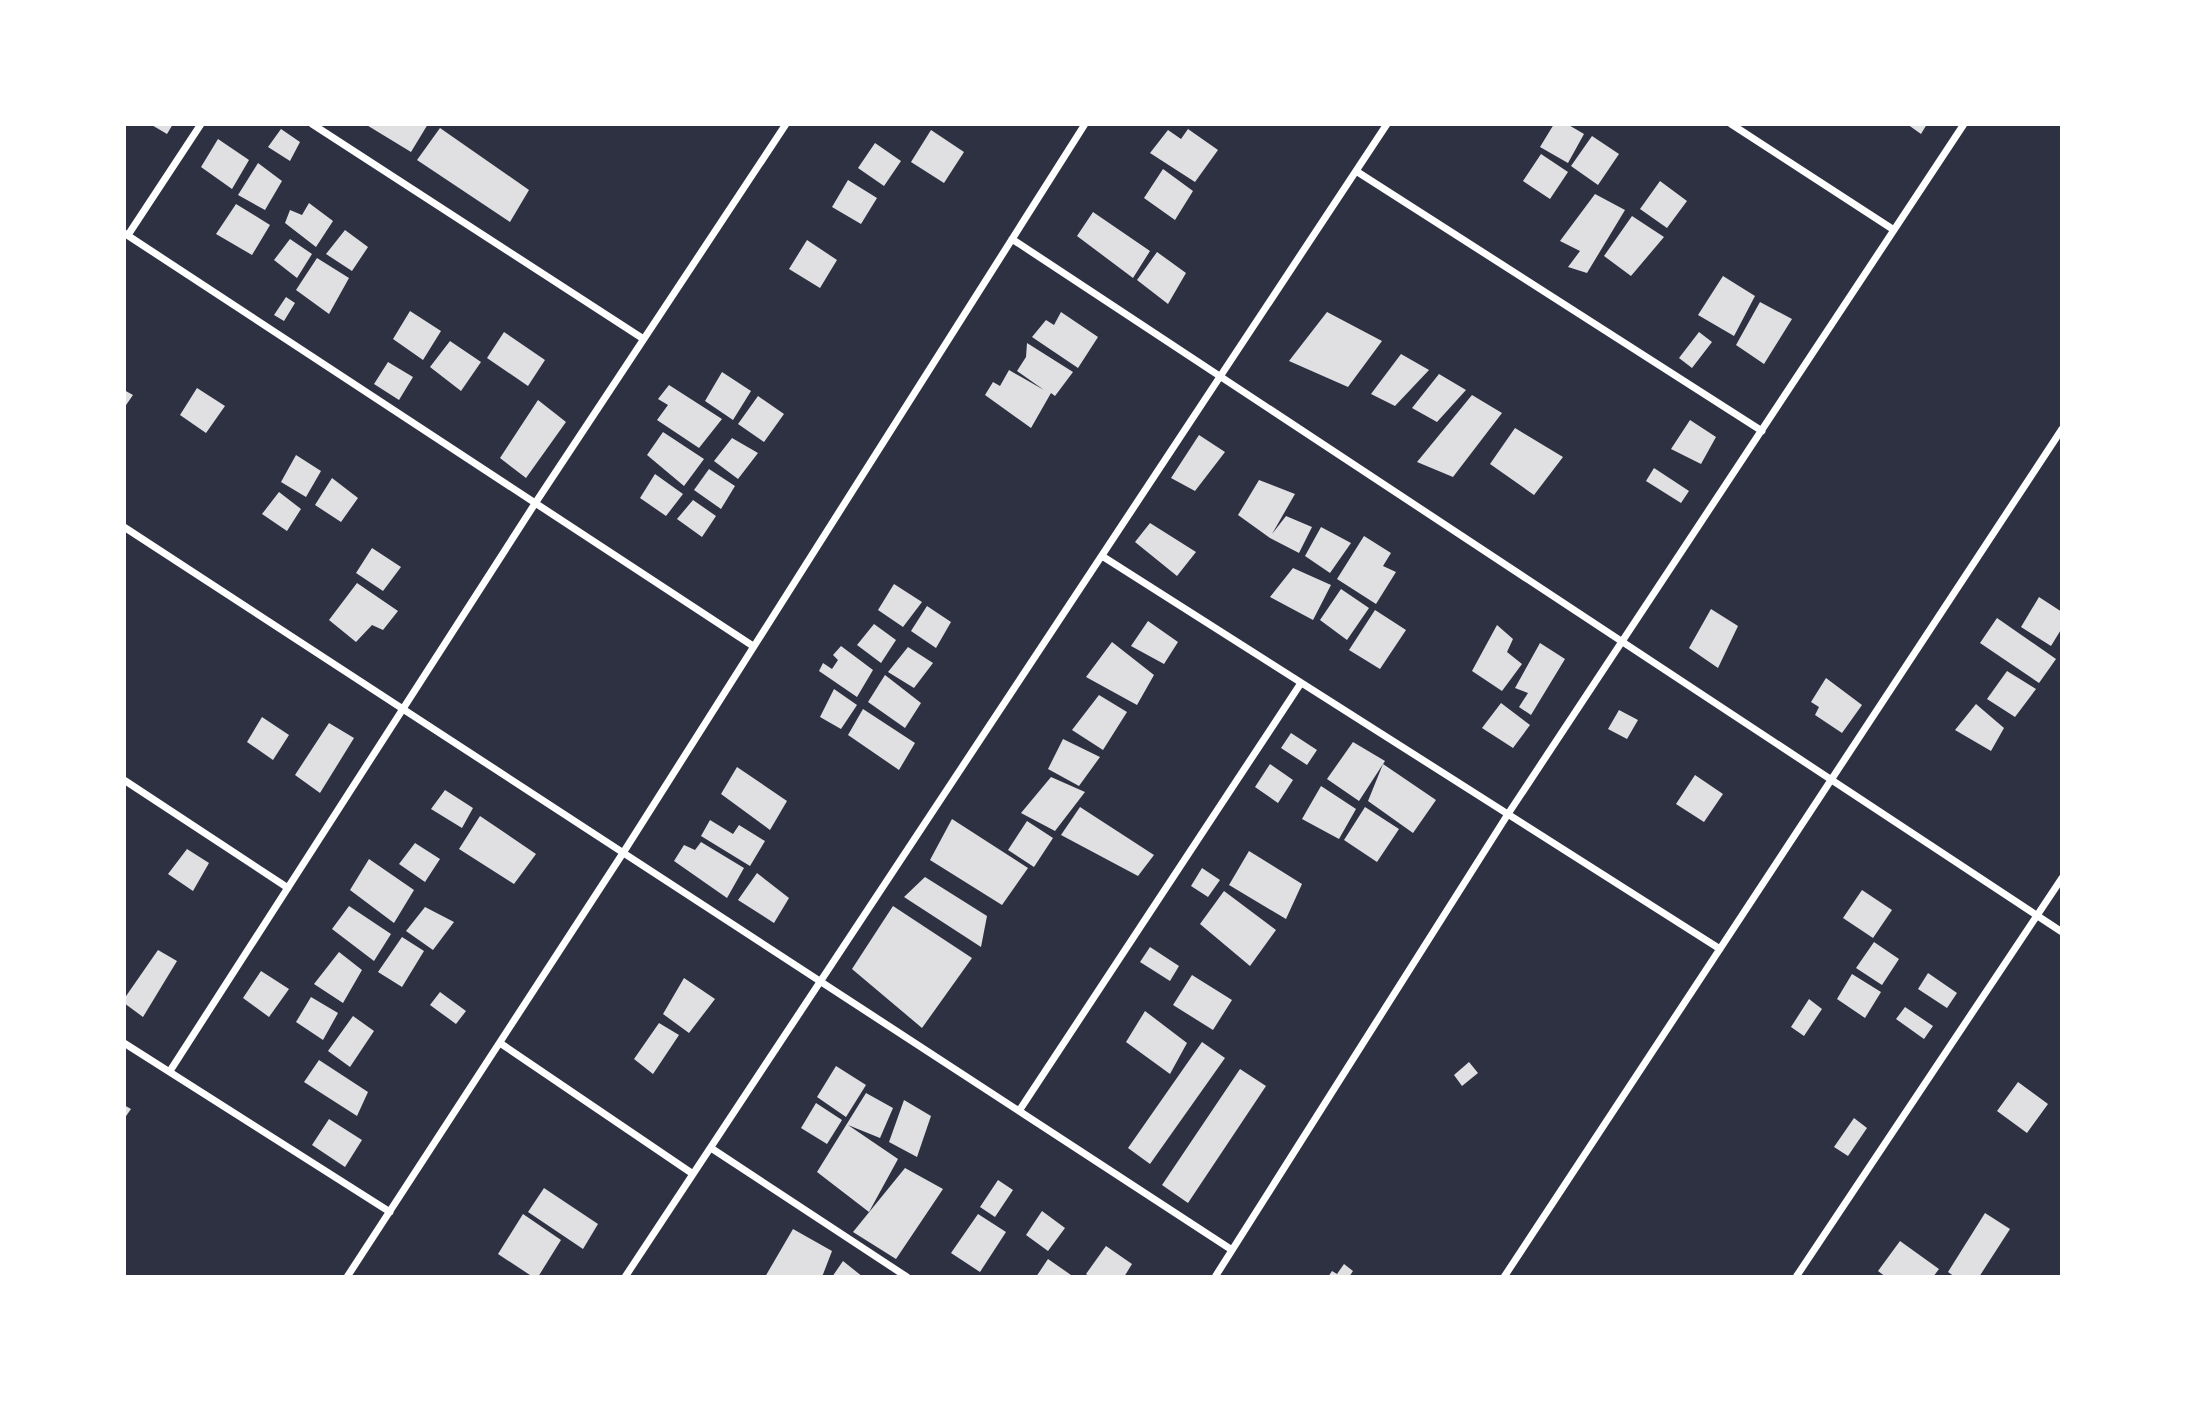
<svg xmlns="http://www.w3.org/2000/svg" width="2186" height="1401" font-family="Literata,serif">
<style>
.building{fill:#e0e0e3}
.lines{fill:none;stroke-linecap:round;stroke-linejoin:round}
.minor{stroke:#fff;stroke-width:7}
</style>
<rect width="100%" height="100%" fill="#2d3142"/>
<!-- building -->
<path class="building" d="M150,124h23l-6,10z
M365,124h63l-17,28z
M1554,124h13l17,10 -16,29 -28,-16z
M1907,124h20l-6,10z
M440,128l89,62 -19,32 -93,-62z
M281,129l19,13 -10,19 -22,-14z
M1188,129l30,21 -23,32 -45,-29 18,-23 13,9z
M931,130l33,22 -20,31 -33,-21z
M1592,136l27,18 -21,31 -27,-19z
M218,139l31,21 -17,29 -31,-22z
M875,143l26,18 -17,25 -26,-18z
M1541,154l27,18 -18,27 -27,-18z
M258,163l24,18 -17,29 -27,-15z
M1163,169l30,22 -18,29 -31,-22z
M848,180l29,18 -16,26 -29,-17z
M1660,181l27,20 -20,27 -27,-19z
M1595,194l30,16 -38,63 -19,-6 12,-16 -20,-10z
M309,203l24,18 -17,26 -31,-24 5,-13 12,5z
M236,204l34,21 -18,30 -36,-21z
M1093,212l57,39 -17,27 -56,-42z
M1632,216l32,21 -33,39 -27,-20z
M345,230l23,17 -16,24 -26,-17z
M290,239l22,15 -15,24 -23,-18z
M807,240l30,20 -17,28 -31,-19z
M1157,252l29,21 -18,31 -31,-24z
M317,258l32,20 -20,36 -33,-24z
M1723,276l32,20 -21,40 -36,-21z
M286,297l9,6 -11,18 -10,-6z
M1760,302l32,17 -28,45 -28,-19z
M410,311l31,20 -18,29 -30,-21z
M1061,312l37,25 -20,31 -46,-31 14,-17 8,5z
M1327,312l55,29 -34,46 -59,-26z
M504,332l41,28 -17,26 -41,-28z
M1699,332l13,10 -20,26 -13,-10z
M450,341l31,21 -20,29 -31,-24z
M1027,343l46,29 -18,24 -4,-3 -20,35 -46,-33 8,-13 7,4 9,-16 35,20 -27,-19 9,-14z
M1401,354l28,16 -34,36 -24,-12z
M388,362l25,15 -14,23 -25,-16z
M722,372l29,19 -18,29 -28,-19z
M1439,374l27,16 -29,32 -25,-14z
M669,385l53,34 -23,29 -42,-28 11,-15 -10,-6z
M197,388l28,18 -19,27 -26,-18z
M124,390l9,5 -9,13z
M1472,395l30,18 -49,64 -36,-15z
M758,396l26,18 -20,28 -26,-18z
M538,400l28,22 -40,56 -26,-20z
M1690,420l26,17 -15,27 -30,-15z
M1515,428l48,29 -29,38 -44,-31z
M663,432l41,27 -20,27 -37,-31z
M1199,435l26,17 -30,39 -24,-13z
M732,438l26,15 -20,26 -24,-18z
M296,455l25,16 -15,26 -25,-15z
M1654,468l35,23 -8,12 -35,-22z
M709,469l26,17 -14,23 -27,-19z
M655,474l28,20 -17,22 -26,-18z
M332,478l26,20 -17,24 -26,-17z
M1259,480l36,14 -23,40 14,-18 26,11 -13,26 -29,-15 -32,-23z
M279,492l22,17 -14,22 -25,-17z
M693,500l23,16 -14,21 -25,-18z
M1150,523l46,29 -19,24 -42,-34z
M1321,527l30,16 -21,30 -25,-17z
M1364,536l27,17 -8,13 13,6 -20,32 -39,-25z
M372,548l29,19 -18,24 -27,-18z
M1293,568l38,17 -18,35 -43,-23z
M357,583l41,28 -15,19 -11,-5 -16,17 -27,-22z
M894,584l28,18 -19,25 -25,-17z
M1341,589l28,19 -22,32 -27,-20z
M2039,597l23,15v16l-11,18 -30,-19z
M927,606l24,16 -15,26 -25,-17z
M1711,609l27,17 -20,42 -29,-20z
M1375,610l31,20 -26,39 -31,-19z
M1997,618l59,41 -17,24 -59,-40z
M1148,621l30,21 -14,22 -33,-18z
M874,624l22,16 -15,23 -24,-18z
M1497,625l16,14 -6,13 15,12 -20,27 -30,-20z
M1112,642l42,33 -17,30 -51,-28z
M1540,643l25,16 -34,56 -12,-8 9,-14 -13,-5z
M841,646l32,24 -16,27 -38,-26 4,-8 9,6 6,-9 -5,-5z
M908,647l25,16 -19,25 -26,-16z
M2007,671l29,18 -21,28 -28,-18z
M885,675l36,28 -16,25 -37,-26z
M1826,678l36,27 -20,28 -27,-18 4,-8 -8,-5z
M834,689l23,16 -16,24 -21,-12z
M1099,695l28,17 -24,38 -31,-20z
M1501,703l29,22 -17,23 -31,-20z
M1976,704l28,24 -13,23 -36,-21z
M863,709l52,34 -16,27 -51,-35z
M1619,710l19,10 -11,19 -19,-10z
M262,717l27,18 -16,25 -26,-18z
M329,723l25,15 -34,55 -25,-18z
M1291,733l26,17 -10,15 -26,-17z
M1063,739l37,18 -21,29 -31,-17z
M1353,742l32,19 -26,40 -32,-22z
M1270,764l23,16 -15,23 -23,-16z
M1383,764l53,36 -23,33 -45,-32z
M737,767l50,34 -17,29 -49,-36z
M1695,775l28,19 -19,28 -28,-18z
M1051,777l34,15 -30,39 -34,-18z
M1321,786l35,23 -17,30 -37,-20z
M445,790l28,18 -11,20 -31,-19z
M1080,807l74,48 -16,21 -77,-41z
M1365,807l34,22 -22,33 -33,-22z
M480,816l56,38 -22,30 -55,-35z
M952,819l76,49 -26,37 -72,-45z
M710,820l23,14 6,-9 26,16 -15,25 -49,-30z
M1027,821l26,17 -19,29 -26,-17z
M701,842l43,26 -17,30 -53,-37 10,-16 11,5z
M415,843l25,16 -15,23 -26,-18z
M187,849l22,14 -16,28 -25,-17z
M1249,851l53,33 -16,35 -57,-34z
M369,859l45,31 -20,33 -44,-33z
M1202,868l18,12 -12,17 -17,-11z
M757,873l32,25 -15,25 -36,-23z
M925,877l62,39 -6,31 -77,-50z
M1862,890l30,20 -19,28 -30,-20z
M1224,891l52,39 -26,36 -50,-42z
M349,906l42,28 -17,27 -42,-32z
M893,906l79,52 -50,70 -70,-59z
M425,907l29,15 -21,28 -27,-19z
M402,937l22,14 -22,36 -24,-15z
M1874,942l25,17 -17,26 -26,-17z
M1150,947l29,19 -9,15 -30,-19z
M158,950l19,11 -34,56 -19,-14v-4z
M339,952l23,18 -19,33 -29,-19z
M261,971l28,18 -20,28 -26,-19z
M1928,973l29,20 -10,15 -29,-19z
M1852,974l29,18 -16,26 -28,-19z
M1192,975l40,25 -19,30 -40,-25z
M684,978l31,21 -26,34 -26,-19z
M440,992l26,19 -10,13 -26,-19z
M311,997l27,16 -15,27 -27,-18z
M1809,999l13,10 -18,27 -13,-9z
M1905,1007l28,19 -9,13 -28,-20z
M1145,1011l42,32 -17,31 -44,-32z
M353,1016l21,15 -24,36 -22,-16z
M659,1023l20,12 -26,39 -19,-15z
M1202,1042l23,16 -75,106 -22,-16z
M319,1060l49,32 -11,24 -53,-34z
M1469,1062l9,11 -16,13 -8,-11z
M836,1066l30,19 -20,32 -29,-20z
M1240,1069l26,17 -78,117 -26,-18z
M2018,1082l30,22 -21,29 -30,-22z
M866,1093l27,15 -13,30 -32,-13 50,34 -29,53 -52,-40z
M904,1100l27,16 -14,41 -28,-15z
M816,1103l26,17 -15,24 -26,-16z
M124,1105l7,4 -7,10z
M1854,1118l13,10 -19,28 -14,-9z
M329,1119l33,21 -17,27 -33,-22z
M905,1168l38,21 -47,70 -43,-27z
M998,1180l15,10 -18,27 -15,-10z
M544,1188l54,36 -15,25 -55,-37z
M1042,1211l23,17 -17,23 -22,-16z
M1985,1213l25,16 -31,48h-24l-7,-5z
M523,1214l38,26 -23,37h-5l-35,-23z
M978,1214l28,18 -26,40 -29,-19z
M793,1229l39,22 -10,26h-57z
M1900,1241l39,28 -6,8h-47l-8,-6z
M1106,1246l26,18 -8,13h-34l-4,-3z
M1048,1259l23,16 -1,2h-34z
M843,1261l20,16h-31z
M1344,1264l9,7 -4,6h-21l4,-6 5,3z"/>
<g class="lines">
<!-- minor -->
<path class="minor" d="M312,124l330,214
M1731,124l163,106
M1356,171l406,260
M124,233l629,413
M128,235l73,-111
M1012,239l1050,693
M124,527l1108,723
M1102,556l618,393
M124,780l164,108
M124,1043l266,169
M500,1043l193,131
M170,1071l366,-569 250,-378
M1019,1111l282,-428
M711,1148l196,129
M347,1277l276,-424 462,-729
M625,1277l762,-1153
M1215,1277l293,-463 456,-690
M1504,1277l558,-848
M1796,1277l266,-399"/>
</g>
<!-- border -->
<rect width="2186" height="1401" fill="none" stroke="#ffffff" stroke-width="252"/>
</svg>
